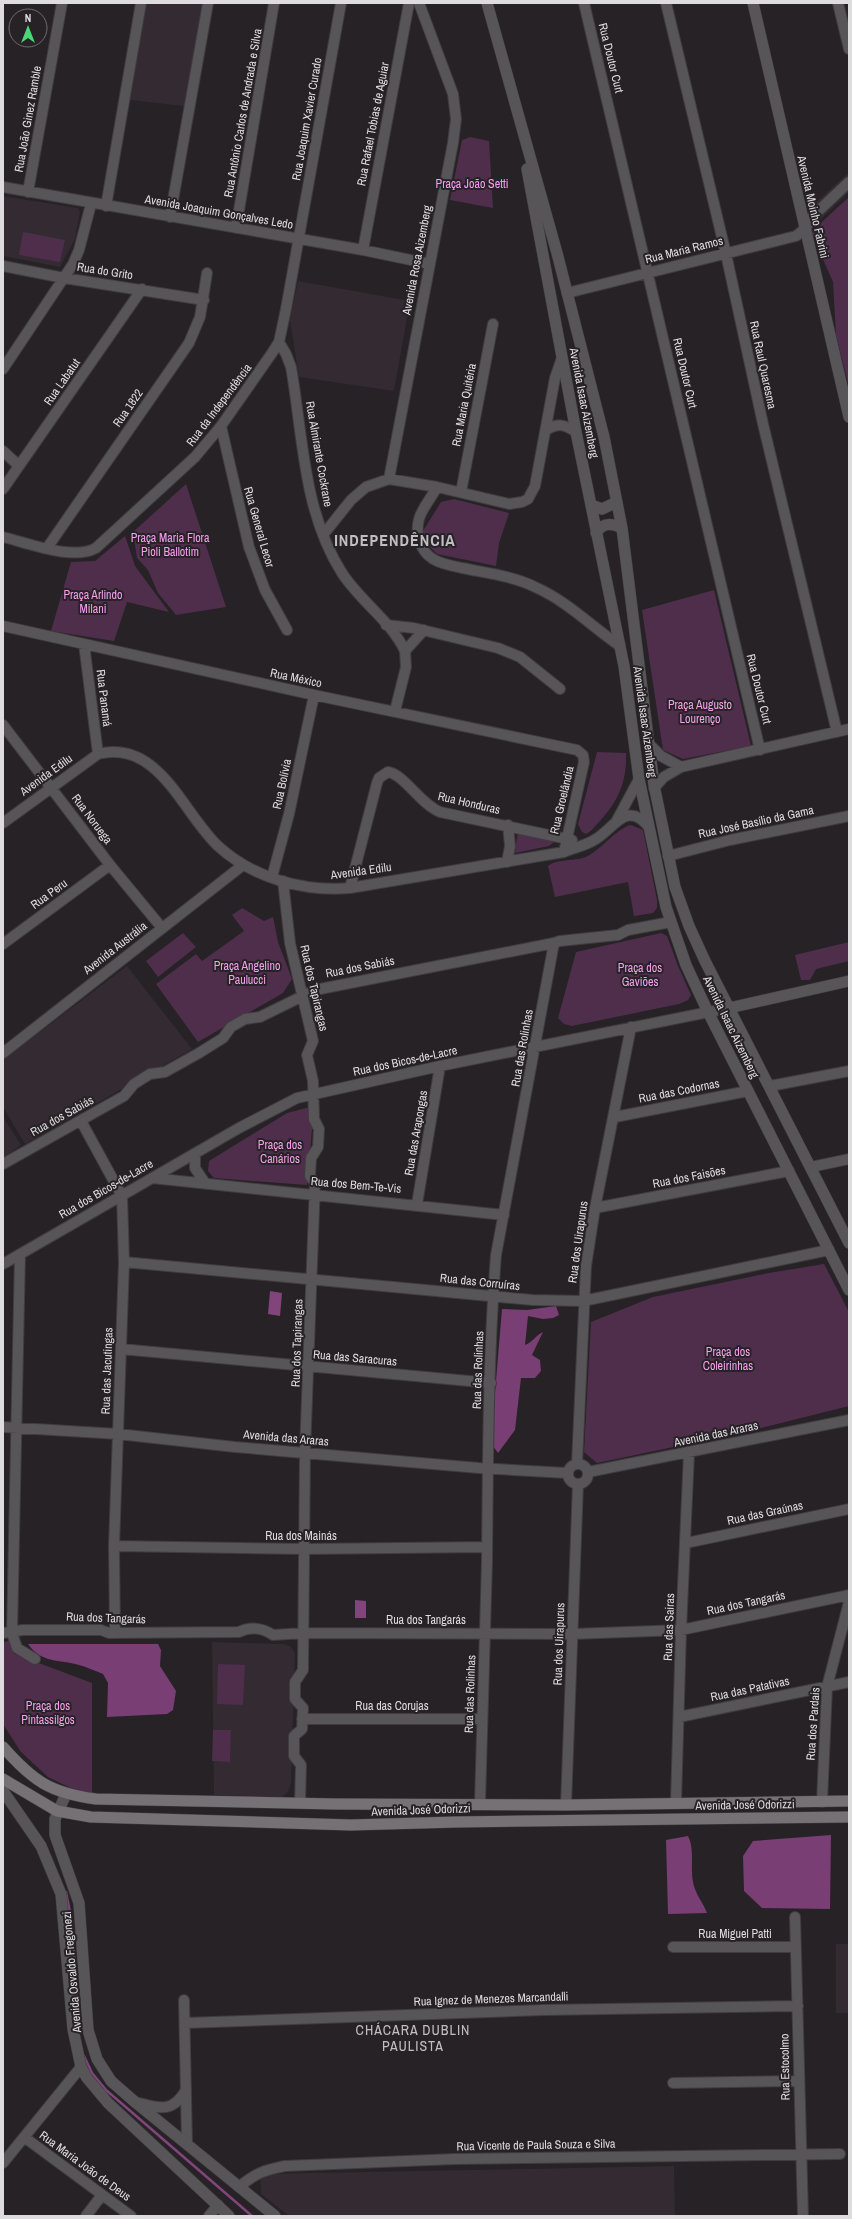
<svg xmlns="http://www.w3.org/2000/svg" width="852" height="2219" font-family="'Archivo Narrow',sans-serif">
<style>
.built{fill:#332a32}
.green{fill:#4f2e4c}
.forest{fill:#793e74}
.water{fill:#81457c}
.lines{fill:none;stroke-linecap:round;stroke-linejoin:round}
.stream{stroke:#81457c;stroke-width:2.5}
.minor-casing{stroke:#403c40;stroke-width:12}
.tertiary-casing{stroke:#403c40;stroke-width:12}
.secondary-casing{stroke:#403c40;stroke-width:12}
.minor{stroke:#575557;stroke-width:10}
.tertiary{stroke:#575557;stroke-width:11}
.secondary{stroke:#757174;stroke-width:11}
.labels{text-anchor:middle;stroke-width:4;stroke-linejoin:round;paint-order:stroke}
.street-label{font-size:12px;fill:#dfdcdf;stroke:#262226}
.park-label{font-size:12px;fill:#f6a0ed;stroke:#262226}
.quarter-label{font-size:14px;letter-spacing:1px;fill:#c2bdc2;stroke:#262226}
.district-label{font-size:16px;font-weight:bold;letter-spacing:1px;fill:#c2bdc2;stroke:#262226}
</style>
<rect width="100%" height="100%" fill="#262226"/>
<!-- built -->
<path class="built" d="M146,3h57l-19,103 -54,-6z
M849,172v20l-31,30 -7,-15z
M3,196l75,12 2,4 -5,27 -15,28 -57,-11z
M298,281l112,20 -16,90 -95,-14 -9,-57z
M127,966l65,83 -167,95 -22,-37v-47z
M3,1117l18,28 -18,13z
M212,1642l71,2 7,2 5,7 -4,130 -3,9 -6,5 -68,-2z
M836,1944h13v69h-13z
M674,2166l1,50h-386l-28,-22 -1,-20z"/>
<!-- green -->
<path class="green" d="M470,137l19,4 4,67 -43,-8 12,-60z
M849,197v190l-13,-52 -3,-53 -22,-50z
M23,232l42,8 -5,22 -41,-7z
M186,484l40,123 -50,8 -18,-22 -10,-23 -11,-12 -4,-26z
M454,499l55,14 -10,30 -3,23 -59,-12 -10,-10 -4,-13 18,-29z
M125,536l10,30 34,46 -42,-10 -13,39 -63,-10 20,-69 24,-1z
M714,590l37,156 -68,13 -20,-9 -21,-140z
M597,752l29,1c1,28 -7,47 -26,68 -5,5 -8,10 -14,13l-4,-2 -4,-8z
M631,825l12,5 14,70v8l-4,5 -19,3 -6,-34 -73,15 -7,-31c10,-8 28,-4 40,-10 14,-8 31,-29 43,-31z
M518,831l36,8v3l-5,4 -34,7z
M242,908l22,13 9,-4 5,25 14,37 -9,14 -85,49 -42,-58 40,-30 6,7 42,-30 -12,-16z
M183,933l13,14 -38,30 -12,-16z
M661,933l6,3 11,30 13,29 -3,5 -9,4 -107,22 -8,-2 -6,-6 18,-66z
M849,942v19l-33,8 -6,11h-9l-6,-25z
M314,1106l-7,79 -93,-7 -6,-7 1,-10 78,-48z
M824,1264l25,48v94l-104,26 -148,31 -13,-11 7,-130 62,-25 116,-24z
M9,1641l6,13 77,29v111l-19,-5 -25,-12 -27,-25 -18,-28v-82z
M218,1664l27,1 -2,40 -26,-1z
M213,1730h18l-1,32 -18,-1z"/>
<!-- forest -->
<path class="forest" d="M556,1306l3,9 -6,3 -10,1 -15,-3 -3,29c8,-3 10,-9 18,-13l-11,23 8,5 1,11 -6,7h-14l-6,52 -17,23 -5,-7 -1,-18 10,-119 25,1z
M28,1644h130l3,6 -1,16 16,25 -3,19 -6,4 -60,3 1,-34 -5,-9c-8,-3 -16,-7 -24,-9 -20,-6 -37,-1 -51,-21z
M831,1835l-1,74 -68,-1 -18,-17 -1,-35 10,-15z
M688,1836c7,14 2,30 5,46 2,12 10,20 14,31l-39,1 -2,-74z"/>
<!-- water -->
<path class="water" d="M270,1291l12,2 -2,23 -12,-2z
M355,1600l11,1v17h-11z"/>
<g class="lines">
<!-- stream -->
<path class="stream" d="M66,1892l6,31 7,111
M84,2056l8,17 14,17 146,126"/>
<!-- minor casing -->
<g class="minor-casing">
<path id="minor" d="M584,3l176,747
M666,3l60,251 37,170 74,308
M838,3l11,46
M3,187l360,63 67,14
M28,192l34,-189
M106,206l35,-203
M170,217l38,-214
M236,228l38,-225
M363,250l46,-247
M3,266l61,12 140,22
M567,293l229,-57 9,-7 7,-12 37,-35
M279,342l7,12 5,13c12,69 12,145 51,206 18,28 49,48 63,78l1,16 -11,44
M3,369l70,-105 6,-14 12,-46
M221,426l28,121 16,43 22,40
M546,430c12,-7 18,-6 30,2
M3,451l16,15
M389,479l64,-336 3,-24 -3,-25 -34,-91
M437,487c-5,10 -15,21 -18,32 -4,14 1,32 14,40 8,5 19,7 29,9 24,5 51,8 73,19 32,14 56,39 85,59
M3,489l139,-200
M461,492l32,-168
M323,535l28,-35 15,-13 23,-8 48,8 72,17 13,-2 6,-3 7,-13 20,-108 7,-20
M3,537c25,6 70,24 93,11l99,-91 26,-31 51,-73 7,-11 7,-33 55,-306
M47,548l142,-205 11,-26 7,-44
M386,625l28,3 84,20 22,9 40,32
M3,626l311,69 263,55 6,5 1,7 -20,90
M84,644l14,110
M405,651l19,-21
M3,725l107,140 52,63
M649,744l12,12 20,11
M654,788l10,-11 17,-10 168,-38
M617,820l22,-41
M3,823l95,-69c61,-15 84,58 120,92 35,32 85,46 132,42l214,-36c10,-4 23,-7 32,-13 19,-12 31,-39 53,-12
M668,856l62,-16 119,-24
M507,862l3,-16 -2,-21
M272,877l17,-63 25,-119
M283,881l7,62 23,98 -6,14 6,26 1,38 5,10 -1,18 -7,11 -1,18 5,7 -10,269 -2,218 -8,12v17l8,9 -1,21 -8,7v20l7,9 -1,38
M350,888l27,-105 2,-5 9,-6c17,3 31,31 52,40l132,28
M3,944l107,-79
M3,1053l240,-188
M770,1086l79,-15
M615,1117l133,-26
M81,1121l41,75 2,66 -10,284 1,87
M195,1154v14l10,15
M3,1164l121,-68 10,-12 16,-10 15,-2 34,-19 24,-15 8,-11 14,-8 15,-2 55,-27 239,-47 6,-2 58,-6 10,-5 43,-8
M811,1167l38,-8
M152,1178l352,37
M417,1204l23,-138
M595,1208l194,-37
M20,1254l-8,379 5,15 18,11
M124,1262l409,38 50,1 246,-51
M3,1264l236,-136 58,-30 143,-32 289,-58
M121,1349l370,34
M3,1427l115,7 117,13 244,21 88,5
M568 1474a10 10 0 1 1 20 0a10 10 0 1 1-20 0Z
M577,1464l9,-198 9,-58 36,-181
M588,1472l261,-52
M686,1543l163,-34
M114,1546l191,3 182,-2
M3,1633l20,-3h78l8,3 130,-1c11,-6 24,-4 34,3l31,-2 268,1 109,-4 168,-35
M679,1717l170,-35
M302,1719h180
M676,1802l5,-172 8,-177
M822,1802l5,-115 22,-85
M480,1803c2,-81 5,-161 7,-242 1,-102 1,-204 9,-306l58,-312
M566,1805l12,-321
M795,1917l8,299
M673,1947h123
M184,2000l3,144
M185,2023l358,-13 255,-4
M673,2083l125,-2
M135,2102c24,6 37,12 51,-12
M24,2137l107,79
M3,2163l78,-96
M239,2187c17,-14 25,-17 46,-21l170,-7 385,-5
M86,2216l16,-21
M209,2216l9,-11"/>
</g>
<!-- tertiary casing -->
<g class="tertiary-casing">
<path id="tertiary" d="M487,3l70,250 47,184 18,91 32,257 21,102 14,39 16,35 144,282
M753,3l96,414
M527,169l49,263 48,234 15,113 27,128 20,58 22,47 141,278
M591,505l11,4 15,-7
M596,533c7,-11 16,-10 26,-5
M729,1008l120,-27
M3,1791l38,55 20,48 12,135 8,38 6,11 21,25 121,113
M66,1794l-11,25v16l24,68 9,127 9,29 14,22 24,21 140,114"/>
</g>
<!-- secondary casing -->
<g class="secondary-casing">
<path id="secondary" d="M3,1747c30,34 47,46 93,52l239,5 231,1 283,-4
M3,1779l54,32 34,6 260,8 105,-3 393,-5"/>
</g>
<!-- minor -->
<use href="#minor" class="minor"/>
<!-- tertiary -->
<use href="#tertiary" class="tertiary"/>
<!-- secondary -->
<use href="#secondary" class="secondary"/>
</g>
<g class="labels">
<!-- street labels -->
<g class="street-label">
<text transform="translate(611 58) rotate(76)" y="4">Rua Doutor Curt</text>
<text transform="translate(243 113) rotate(-80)" y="4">Rua Antônio Carlos de Andrada e Silva</text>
<text transform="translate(28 119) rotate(-80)" y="4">Rua João Ginez Ramble</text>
<text transform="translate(307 119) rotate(-80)" y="4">Rua Joaquim Xavier Curado</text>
<text transform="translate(373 124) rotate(-79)" y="4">Rua Rafael Tobias de Aguiar</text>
<text transform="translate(813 207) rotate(77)" y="4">Avenida Moinho Fabrini</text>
<text transform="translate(219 212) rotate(10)" y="4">Avenida Joaquim Gonçalves Ledo</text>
<text transform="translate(684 250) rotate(-14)" y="4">Rua Maria Ramos</text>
<text transform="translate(417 260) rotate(-79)" y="4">Avenida Rosa Aizemberg</text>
<text transform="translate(105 271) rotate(9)" y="4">Rua do Grito</text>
<text transform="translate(763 365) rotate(78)" y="4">Rua Raul Quaresma</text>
<text transform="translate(685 373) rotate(77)" y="4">Rua Doutor Curt</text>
<text transform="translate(62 382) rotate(-55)" y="4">Rua Labatut</text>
<text transform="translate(584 403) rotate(79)" y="4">Avenida Isaac Aizemberg</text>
<text transform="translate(219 405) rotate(-53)" y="4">Rua da Independência</text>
<text transform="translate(464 405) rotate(-79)" y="4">Rua Maria Quitéria</text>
<text transform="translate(128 408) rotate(-55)" y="4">Rua 1822</text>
<text transform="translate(319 454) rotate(80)" y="4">Rua Almirante Cockrane</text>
<text transform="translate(259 527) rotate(74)" y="4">Rua General Lecor</text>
<text transform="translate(296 678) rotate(12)" y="4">Rua México</text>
<text transform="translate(759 689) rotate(76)" y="4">Rua Doutor Curt</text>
<text transform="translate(104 698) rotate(83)" y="4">Rua Panamá</text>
<text transform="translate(645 722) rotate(82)" y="4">Avenida Isaac Aizemberg</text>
<text transform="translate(46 775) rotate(-36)" y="4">Avenida Edilu</text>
<text transform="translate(282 784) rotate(-78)" y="4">Rua Bolívia</text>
<text transform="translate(562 800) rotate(-77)" y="4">Rua Groelândia</text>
<text transform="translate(469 803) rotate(13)" y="4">Rua Honduras</text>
<text transform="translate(92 819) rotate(53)" y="4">Rua Noruega</text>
<text transform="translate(756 822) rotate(-12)" y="4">Rua José Basílio da Gama</text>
<text transform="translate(361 871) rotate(-8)" y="4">Avenida Edilu</text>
<text transform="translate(49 894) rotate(-36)" y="4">Rua Peru</text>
<text transform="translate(115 948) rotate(-38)" y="4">Avenida Austrália</text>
<text transform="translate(360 967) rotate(-11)" y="4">Rua dos Sabiás</text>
<text transform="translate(314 988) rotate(77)" y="4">Rua dos Tapirangas</text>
<text transform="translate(731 1027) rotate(64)" y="4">Avenida Isaac Aizemberg</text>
<text transform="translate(522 1048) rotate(-80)" y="4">Rua das Rolinhas</text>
<text transform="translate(405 1061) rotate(-12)" y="4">Rua dos Bicos-de-Lacre</text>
<text transform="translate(679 1091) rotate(-11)" y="4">Rua das Codornas</text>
<text transform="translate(62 1116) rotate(-29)" y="4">Rua dos Sabiás</text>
<text transform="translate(416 1133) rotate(-80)" y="4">Rua das Arapongas</text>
<text transform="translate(689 1177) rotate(-11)" y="4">Rua dos Faisões</text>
<text transform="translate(356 1185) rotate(5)" y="4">Rua dos Bem-Te-Vis</text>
<text transform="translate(106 1189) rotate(-30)" y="4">Rua dos Bicos-de-Lacre</text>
<text transform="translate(578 1242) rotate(-82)" y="4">Rua dos Uirapurus</text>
<text transform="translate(480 1282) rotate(6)" y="4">Rua das Corruíras</text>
<text transform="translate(297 1343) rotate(-88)" y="4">Rua dos Tapirangas</text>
<text transform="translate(355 1358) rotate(5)" y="4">Rua das Saracuras</text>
<text transform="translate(478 1370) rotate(-88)" y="4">Rua das Rolinhas</text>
<text transform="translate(107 1371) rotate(-88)" y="4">Rua das Jacutingas</text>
<text transform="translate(716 1434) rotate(-12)" y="4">Avenida das Araras</text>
<text transform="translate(286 1438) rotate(5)" y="4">Avenida das Araras</text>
<text transform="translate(765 1513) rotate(-12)" y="4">Rua das Graúnas</text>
<text x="301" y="1540">Rua dos Mainás</text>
<text transform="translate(746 1603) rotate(-12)" y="4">Rua dos Tangarás</text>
<text transform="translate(106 1618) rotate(2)" y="4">Rua dos Tangarás</text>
<text x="426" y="1624">Rua dos Tangarás</text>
<text transform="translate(669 1627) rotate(-88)" y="4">Rua das Sairas</text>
<text transform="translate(559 1644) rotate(-88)" y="4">Rua dos Uirapurus</text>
<text transform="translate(750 1689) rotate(-12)" y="4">Rua das Patativas</text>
<text transform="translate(470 1694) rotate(-88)" y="4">Rua das Rolinhas</text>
<text x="392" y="1710">Rua das Corujas</text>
<text transform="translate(813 1724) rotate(-86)" y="4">Rua dos Pardais</text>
<text transform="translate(745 1805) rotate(-1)" y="4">Avenida José Odorizzi</text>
<text transform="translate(421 1810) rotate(-2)" y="4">Avenida José Odorizzi</text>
<text x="735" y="1938">Rua Miguel Patti</text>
<text transform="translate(72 1972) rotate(-95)" y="4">Avenida Osvaldo Fregonezi</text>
<text transform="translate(491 1999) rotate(-2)" y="4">Rua Ignez de Menezes Marcandalli</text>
<text transform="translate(785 2067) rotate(-91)" y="4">Rua Estocolmo</text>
<text transform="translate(536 2145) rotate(-1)" y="4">Rua Vicente de Paula Souza e Silva</text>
<text transform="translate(85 2166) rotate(36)" y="4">Rua Maria João de Deus</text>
</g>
<!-- park labels -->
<g class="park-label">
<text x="472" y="188">Praça João Setti</text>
<text x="170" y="542">Praça Maria Flora<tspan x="170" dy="14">Pioli Ballotim</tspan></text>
<text x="93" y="599">Praça Arlindo<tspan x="93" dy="14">Milani</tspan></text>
<text x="700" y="709">Praça Augusto<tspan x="700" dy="14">Lourenço</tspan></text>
<text x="247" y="970">Praça Angelino<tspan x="247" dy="14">Paulucci</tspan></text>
<text x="640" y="972">Praça dos<tspan x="640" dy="14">Gaviões</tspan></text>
<text x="280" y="1149">Praça dos<tspan x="280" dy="14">Canários</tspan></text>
<text x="728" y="1356">Praça dos<tspan x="728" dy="14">Coleirinhas</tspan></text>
<text x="48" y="1710">Praça dos<tspan x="48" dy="14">Pintassilgos</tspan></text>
</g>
<!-- quarter labels -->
<g class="quarter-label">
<text x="413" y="2035">CHÁCARA DUBLIN<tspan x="413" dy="16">PAULISTA</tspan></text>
</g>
<!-- district labels -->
<g class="district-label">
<text x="395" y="546">INDEPENDÊNCIA</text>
</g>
</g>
<!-- border -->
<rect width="852" height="2219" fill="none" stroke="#dfdcdf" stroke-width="8"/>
<!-- north arrow -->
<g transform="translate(28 28)"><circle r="19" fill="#262226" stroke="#706c70"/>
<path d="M0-3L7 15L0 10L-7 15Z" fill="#4ad777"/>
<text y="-6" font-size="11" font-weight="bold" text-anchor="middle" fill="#dfdcdf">N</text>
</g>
</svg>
